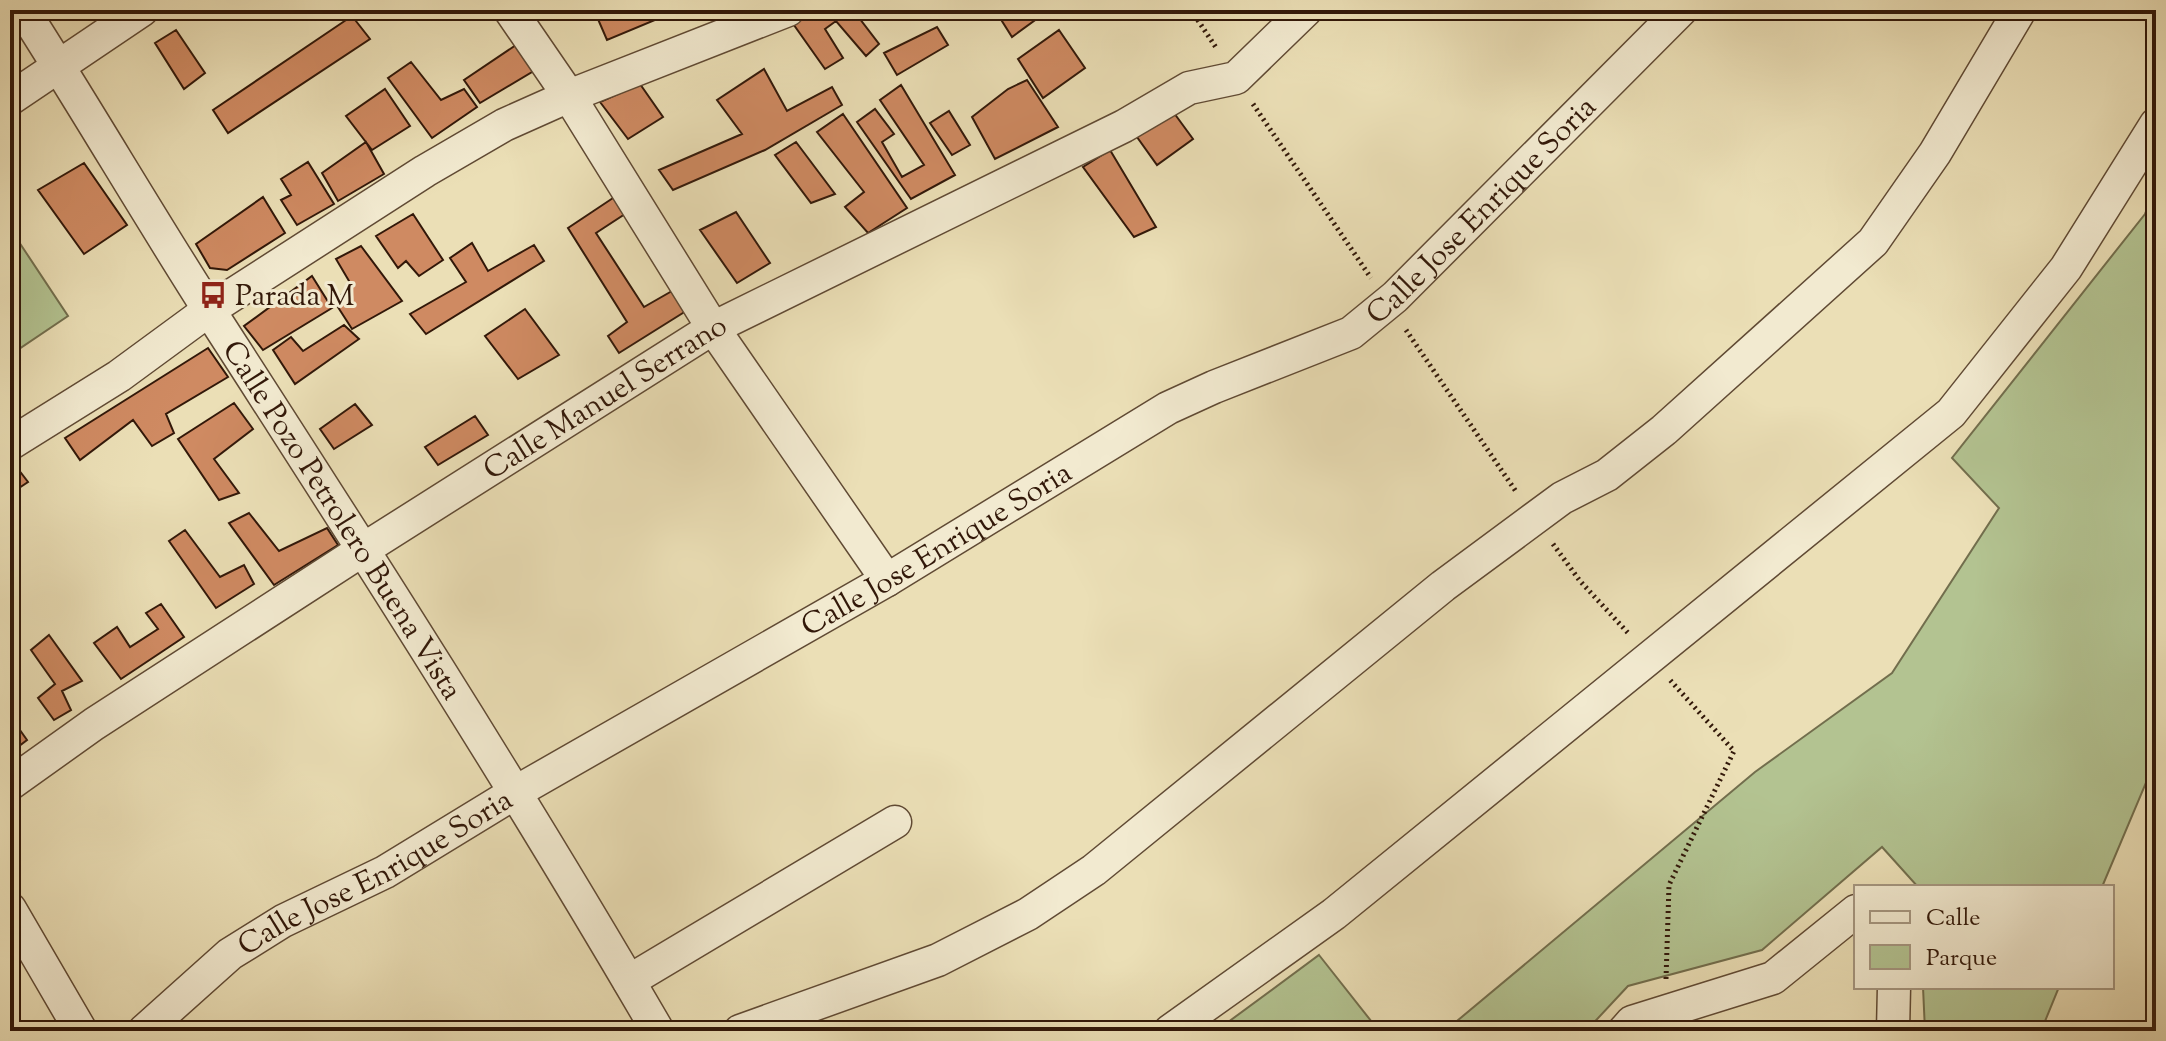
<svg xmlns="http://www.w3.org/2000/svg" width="2166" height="1041" font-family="'Sorts Mill Goudy',serif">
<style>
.green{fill:#b3c391;stroke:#726e4d;stroke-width:2}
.building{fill:#cf8a62;stroke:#321809;stroke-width:2}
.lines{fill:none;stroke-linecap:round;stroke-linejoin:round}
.minor-casing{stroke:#604a34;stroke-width:35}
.path{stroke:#321809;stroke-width:5;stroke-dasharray:2 4;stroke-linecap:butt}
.minor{stroke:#f2ead0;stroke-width:32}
.labels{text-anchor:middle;stroke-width:6;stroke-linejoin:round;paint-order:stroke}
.street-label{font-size:30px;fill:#321809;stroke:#f2ead0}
.poi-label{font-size:30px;fill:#321809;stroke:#f2ead0;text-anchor:start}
</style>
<rect width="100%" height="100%" fill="#ebdfb6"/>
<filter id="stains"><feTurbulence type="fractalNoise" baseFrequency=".0025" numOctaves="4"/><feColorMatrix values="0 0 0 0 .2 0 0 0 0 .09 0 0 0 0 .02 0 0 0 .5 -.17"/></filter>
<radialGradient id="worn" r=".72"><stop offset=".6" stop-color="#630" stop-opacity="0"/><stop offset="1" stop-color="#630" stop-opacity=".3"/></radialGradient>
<!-- green -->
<path class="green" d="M2156,188v571l-54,128h-184l-36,-40 -120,103 -134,36 -42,45h-141l310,-259 137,-99 107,-165 -47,-50 193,-244z
M19,242l49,74 -58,39v-107z
M1319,955l60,76h-163z
M1923,987h136l-18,44h-116z"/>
<!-- building -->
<path class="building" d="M594,10h57l4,10 -48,20z
M801,10h52l26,34 -13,12 -30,-35 -11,8 18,29 -18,11 -36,-51z
M995,10h54l-37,27z
M352,16l18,23 -142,94 -15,-23z
M937,27l11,18 -51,30 -13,-22z
M176,30l29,43 -21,16 -29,-46z
M1059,30l26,38 -42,30 -25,-39z
M516,45l21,24 -57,34 -16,-23z
M411,62l30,38 23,-11 13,18 -45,31 -44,-60z
M764,69l23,42 45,-24 10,18 -77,45 -92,40 -14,-20 83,-36 -25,-34z
M1027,80l31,47 -63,32 -23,-42 36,-28z
M640,84l23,33 -35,22 -28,-37z
M901,85l54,90 -44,24 -54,-77 18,-13 19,25 -12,8 20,35 22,-12 -44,-65z
M385,89l25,37 -38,24 -26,-34z
M949,111l21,34 -18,10 -22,-32z
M1174,113l19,26 -36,26 -20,-28z
M843,114l64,94 -39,25 -23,-26 19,-15 -47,-60z
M366,142l18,32 -46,27 -16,-28z
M796,142l39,52 -24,9 -36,-48z
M1110,150l46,77 -22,10 -51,-70z
M308,162l26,42 -37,21 -16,-25 10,-5 -10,-16z
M84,163l43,62 -43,29 -46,-64z
M616,196l12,16 -32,21 48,74 28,-16 14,20 -67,42 -11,-17 19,-14 -59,-94z
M263,197l22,36 -58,37 -17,-2 -14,-24z
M736,212l34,51 -33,20 -37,-53z
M413,214l30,46 -24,16 -13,-15 -8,7 -22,-32z
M472,243l16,28 46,-26 10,16 -118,73 -16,-20 56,-32 -16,-24z
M361,246l41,55 -50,28 -18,-28 18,-15 -16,-27z
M312,276l20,32 -69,42 -19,-24z
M525,309l34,46 -41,24 -33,-43z
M344,325l15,14 -64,45 -22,-34 18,-13 12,14z
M208,348l20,29 -62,37 8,19 -22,13 -19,-26 -53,40 -15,-22z
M234,403l19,26 -39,30 25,34 -20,7 -41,-61z
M355,404l17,21 -38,24 -14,-20z
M475,416l13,19 -50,30 -13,-18z
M15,465l13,17 -18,12v-26z
M249,513l30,38 48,-23 11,17 -64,40 -45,-62z
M185,530l35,47 24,-12 10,19 -38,24 -47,-67z
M161,604l23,33 -63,42 -27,-36 23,-16 13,20 28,-18 -12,-16z
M49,635l33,46 -20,10 9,19 -17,10 -16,-22 17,-14 -24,-34z
M10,716l17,24 -17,13z"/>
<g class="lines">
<!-- minor casing -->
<g class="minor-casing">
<g id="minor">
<path id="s1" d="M23,10c64,100 124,203 188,303 153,237 305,474 447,718"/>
<path d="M510,10l59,86 144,232 174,252"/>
<path d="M10,99l132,-89"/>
<path d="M10,444l109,-68 90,-66 216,-139 79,-46 65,-29 219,-86"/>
<path id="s2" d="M10,784l84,-60 270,-175 349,-221 411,-202 65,-38 47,-10 70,-68"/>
<path d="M10,909l71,122"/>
<path d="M629,981l266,-159"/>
<path id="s3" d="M144,1031l86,-77 53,-33 102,-49 131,-80 371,-212 281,-172 46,-21 137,-54 44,-36 286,-287"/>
<path d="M740,1031l198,-71 90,-46 66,-44 349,-284 119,-88 45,-23 57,-45 209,-188 62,-89 85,-143"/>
<path d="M1170,1031l164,-117 617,-501 115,-145 90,-144"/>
<path d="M1624,1031l8,-9 141,-44 83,-67"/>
<path d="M1893,1031l1,-44"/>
</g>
</g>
<!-- path -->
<path class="path" d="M1191,10l26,39
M1253,104l118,174
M1406,330l111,163
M1553,544l27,37 49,53
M1666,979l3,-94 65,-134 -64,-71"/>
<!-- minor -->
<use href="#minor" class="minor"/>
</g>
<!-- icons -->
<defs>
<g id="bus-bare" transform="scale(2.16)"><path d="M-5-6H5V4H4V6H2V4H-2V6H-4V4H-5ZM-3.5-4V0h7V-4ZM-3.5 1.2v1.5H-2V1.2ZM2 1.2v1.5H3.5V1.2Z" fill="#8f2418" stroke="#f2ead0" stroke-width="2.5" paint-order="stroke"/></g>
</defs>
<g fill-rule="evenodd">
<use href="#bus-bare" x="213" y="295"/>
</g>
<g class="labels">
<!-- street labels -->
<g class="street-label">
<text dy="10" stroke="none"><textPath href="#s3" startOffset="1578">Calle Jose Enrique Soria</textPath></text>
<text dy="10" stroke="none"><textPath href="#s2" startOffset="710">Calle Manuel Serrano</textPath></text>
<text dy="10" stroke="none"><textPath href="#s1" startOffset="602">Calle Pozo Petrolero Buena Vista</textPath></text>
<text dy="10" stroke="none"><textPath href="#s3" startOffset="930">Calle Jose Enrique Soria</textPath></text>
<text dy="10" stroke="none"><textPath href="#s3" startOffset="282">Calle Jose Enrique Soria</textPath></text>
</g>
<!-- poi labels -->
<g class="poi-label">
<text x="235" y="305">Parada M</text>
</g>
</g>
<!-- margin -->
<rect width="2166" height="1041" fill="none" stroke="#ebdfb6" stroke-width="40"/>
<rect x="12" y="12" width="2142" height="1017" fill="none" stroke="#321809" stroke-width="4"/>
<rect x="20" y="20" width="2126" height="1001" fill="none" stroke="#321809" stroke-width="2"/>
<!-- legend -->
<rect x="1854" y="885" width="260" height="104" fill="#f2ead0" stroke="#a59680" stroke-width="2"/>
<rect x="1870" y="911" width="40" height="12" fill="#f2ead0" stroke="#a59680" stroke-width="2"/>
<text x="1926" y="925" font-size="24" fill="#321809">Calle</text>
<rect x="1870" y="945" width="40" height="24" fill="#b3c391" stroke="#a59680" stroke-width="2"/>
<text x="1926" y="965" font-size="24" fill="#321809">Parque</text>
<rect width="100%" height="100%" filter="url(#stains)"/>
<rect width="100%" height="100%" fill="url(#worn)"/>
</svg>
